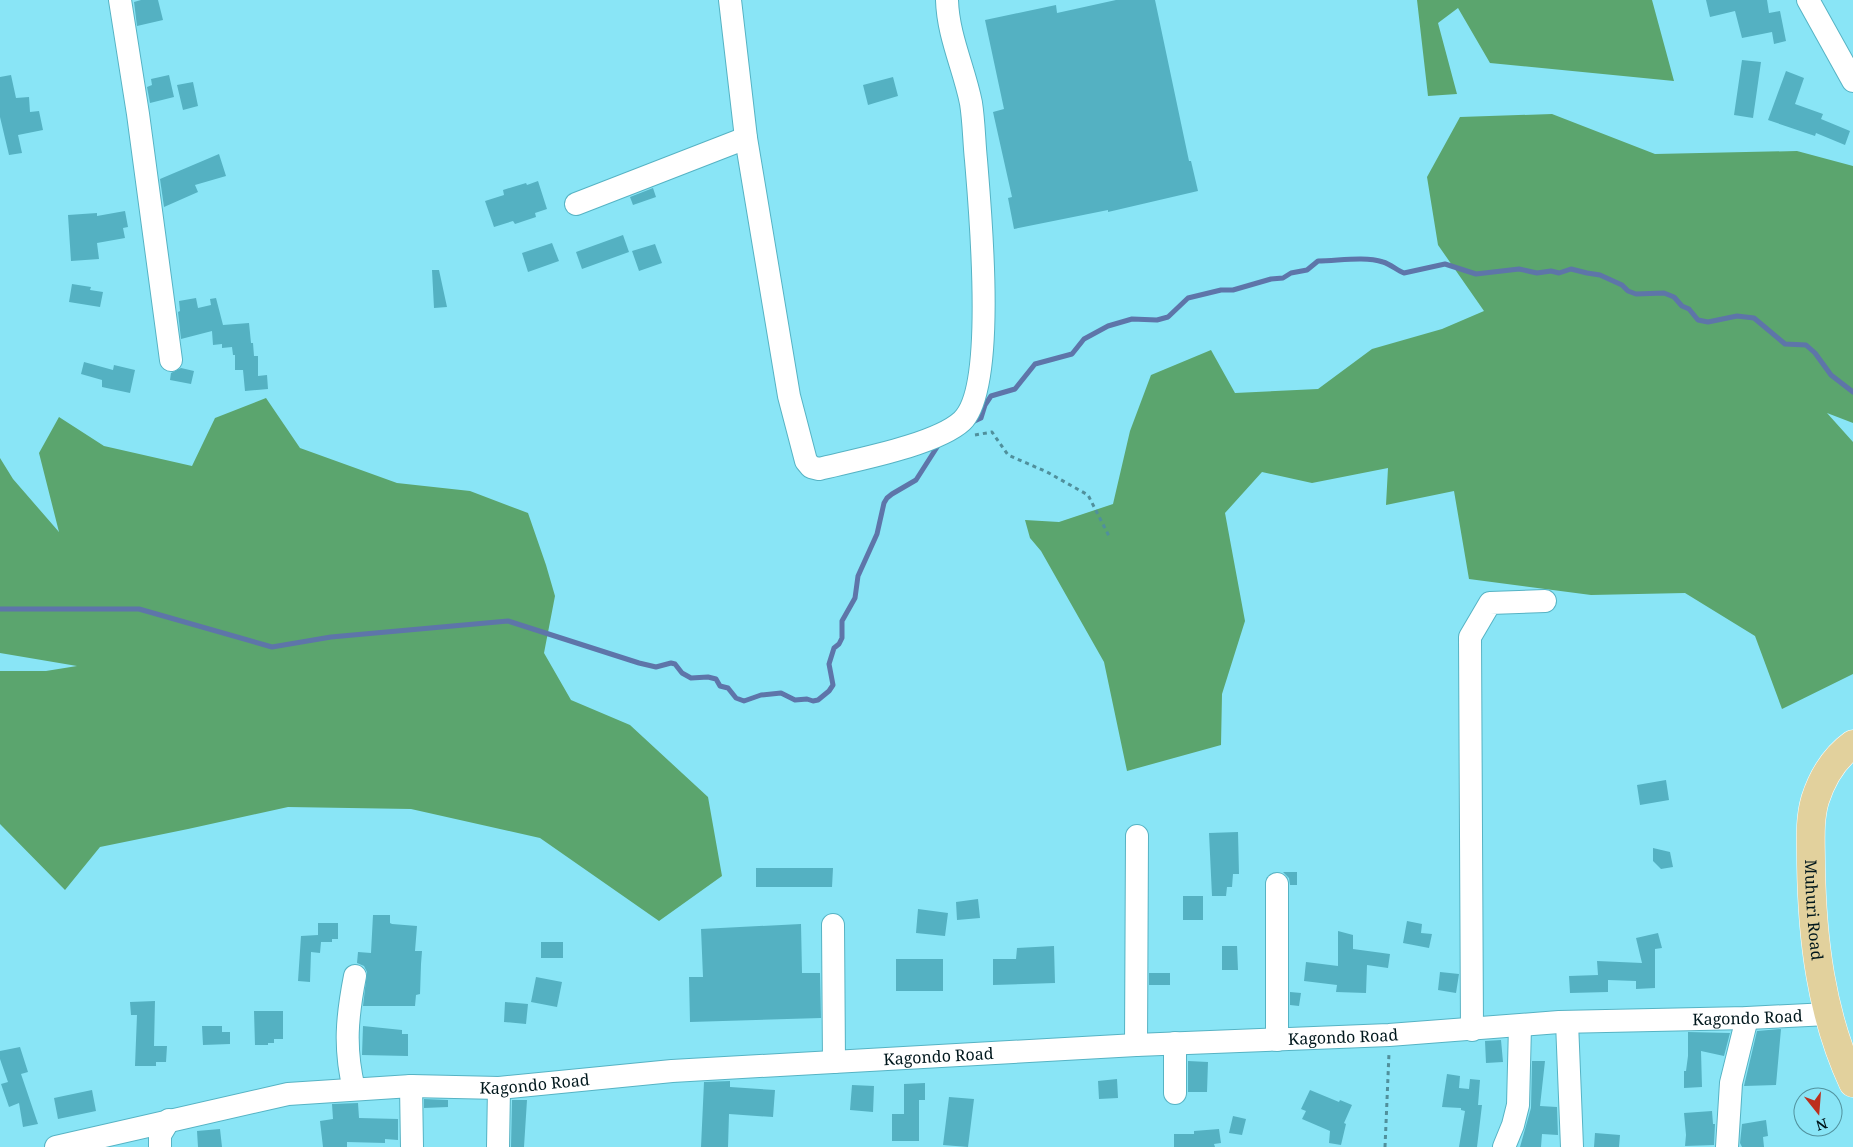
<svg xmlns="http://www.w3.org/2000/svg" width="1853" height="1147" font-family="'Noto Serif',serif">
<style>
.forest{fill:#5ba56e}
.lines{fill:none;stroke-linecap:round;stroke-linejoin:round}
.stream{stroke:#5e75a9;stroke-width:5}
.building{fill:#54b1c2}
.minor-casing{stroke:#56b3c4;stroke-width:24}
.major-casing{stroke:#fff;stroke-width:29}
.path{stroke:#50909c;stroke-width:3;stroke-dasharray:4 4;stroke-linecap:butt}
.minor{stroke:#fff;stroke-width:22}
.major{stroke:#e2d19d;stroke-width:28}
.labels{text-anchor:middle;stroke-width:5;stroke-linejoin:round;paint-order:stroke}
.street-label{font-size:16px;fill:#00171c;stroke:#89e5f6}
</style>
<rect width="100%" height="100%" fill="#89e5f6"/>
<!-- forest -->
<path class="forest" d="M1417,0h235l22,81 -184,-18 -32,-55 -20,15 19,71 -29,2z
M1552,114l103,40 142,-3 56,15v257l-26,-10 26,29v232l-71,35 -27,-73 -70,-43 -94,2 -122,-16 -15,-88 -68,14 2,-37 -76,15 -50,-11 -37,41 20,108 -23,73 -1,51 -94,26 -23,-109 -63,-111 -11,-13 -5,-18 34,2 54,-18 17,-73 21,-56 60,-25 24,43 83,-4 54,-40 70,-20 42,-18 -46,-66 -11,-68 33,-60z
M266,398l34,50 97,35 73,8 58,22 18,52 9,31 -11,57 27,47 59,25 78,72 14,79 -63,45 -119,-83 -129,-29 -123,-2 -100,22 -88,18 -35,43 -65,-66v-153h46l31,-5 -77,-13v-195l13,21 46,53 -20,-79 20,-36 45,29 88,20 23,-48z"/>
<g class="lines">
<!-- stream -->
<path class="stream" d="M968,424l13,-6 4,-13 6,-9 24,-7 20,-25 37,-10 12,-15 24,-13 24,-7 25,1 11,-3 20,-19 33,-8h12l38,-11 12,-1 8,-5 16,-3 11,-9c20,0 46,-5 65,1 7,2 14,8 21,11l41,-9 31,10 43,-5 18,4 14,-2 8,2 12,-4 16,4 13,2 22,10 6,6 8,3 28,-1 10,4 8,9 7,3 9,11 10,2 29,-6 17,2 31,26 21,1 9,8 16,22 22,17
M0,609h139l133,38 59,-10 177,-16 131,42 17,4 15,-4 4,1 7,9 9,5 17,-1 8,2 4,7 8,2 8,10 8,3 17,-6 20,-2 14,7 12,-1 6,2 5,-1 11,-9 4,-6 -4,-21 5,-16 5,-4 3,-6v-17l13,-23 3,-22 19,-42 7,-31 3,-5 5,-4 24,-14 23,-36"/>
</g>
<!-- building -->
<path class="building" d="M141,0h17l5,20 -26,6 -3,-24z
M1116,0h39l34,161h2l7,30 -90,21v-2l-94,19 -6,-31 4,-1 -19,-85 11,-3 -19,-89 71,-15 1,8z
M1706,0h61l2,13 11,-2 6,30 -12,3 -2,-12 -30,6 -7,-27 -25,6z
M1742,60l19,2 -8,56 -19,-3z
M1786,71l18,7 -9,26 28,10 -2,5 29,12 -5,14 -29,-12 -1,3 -47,-16z
M11,75l5,23 13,-1 1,15 9,-1 4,19 -25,5 4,18 -13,2 -9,-38v-40z
M169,75l5,22 -24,6 -3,-16 5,-2 -1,-6z
M893,77l5,19 -30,9 -5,-20z
M193,82l5,24 -15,4 -6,-25z
M219,154l7,22 -31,9 3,7 -34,15 -4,-28z
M538,181l9,28 -12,4 1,4 -21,7 -2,-3 -19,6 -9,-26 19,-6 -1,-5 23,-7 1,2z
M653,188l3,9 -23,8 -3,-8z
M125,211l3,16 -5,1 2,10 -28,5 2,16 -28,2 -3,-46 29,-2v3z
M623,235l6,17 -47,17 -6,-17z
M552,243l7,18 -31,11 -6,-19z
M655,244l7,19 -23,8 -7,-20z
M432,270h7l8,37 -13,1z
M72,284l19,3 -1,3 13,2 -3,15 -31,-5z
M196,298l2,10 13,-3 -1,-6 6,-1 7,27 26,-2 2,20h2l1,13h4v20l9,-1 1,14 -23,2 -2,-21h-8v-15h-2l-1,-8 -10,1v-4l-9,1 -1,-14 -31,8 -3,-27 2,-1 -1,-10z
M84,362l29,8 1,-5 21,5 -5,23 -28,-6v-7l-21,-6z
M181,368l13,3 -3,13 -21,-4 1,-7z
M1666,780l3,20 -29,5 -3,-20z
M1238,832l1,42h-6l-1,13h-5l-1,9h-14l-3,-63z
M1653,848l17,4 3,15 -12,2 -8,-8z
M756,868h77l-1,19h-76z
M1283,872h14v13h-7l-1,-7z
M1183,896h20v24h-20z
M978,899l2,19 -23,2 -1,-18z
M918,909l30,4 -3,23 -29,-3z
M373,915h17v8l2,1 25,2 -2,25h7l-1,13 -1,30 -4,1 -1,11h-52l4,-34 -3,-6 -7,-3 1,-11 13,1z
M1407,921l15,3 -1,9 11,1 -3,14 -26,-5z
M318,923h20v16h-6v3h-11l-1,11 -9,-1 -1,30 -12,-1 3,-45 17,-1z
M801,924l1,49h18l1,45 -131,4 -1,-45h14l-2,-48z
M1338,931l15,4v14l37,5 -2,14 -21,-3 -1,28 -30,-1 1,-7 -33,-4 2,-19 32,4z
M1658,933l4,15 -7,1v39l-19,1v-8l-28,-1v12l-38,1 -1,-17 29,-1 -1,-14 45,2 -6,-25z
M541,942h22v16h-22z
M1054,946l1,37 -62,2v-26h23l1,-11z
M1222,946h15l1,24h-16z
M896,959h47v32h-47z
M1440,972l19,2 -3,19 -18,-3z
M1149,973h21v12h-21z
M536,977l26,5 -5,25 -26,-5z
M1290,992l11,1 -2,13 -9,-1z
M155,1001l-1,45h13l-1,16h-10v4h-21l2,-51h-6l-1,-13z
M505,1002l23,2 -2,20 -22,-2z
M254,1011h29v28h-9v4h-6v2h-13z
M202,1026h20v6h8v12l-27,1z
M363,1026l39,4v4h6v22l-46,-1z
M1781,1029l-5,56 -32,1 13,-55z
M1688,1032l42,1 -6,23 -23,-5 1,36 -18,1v-17h2l2,-15z
M1501,1040l2,22 -17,1 -1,-22z
M20,1047l8,25 -7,2 17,50 -15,3 -4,-24 -10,4 -8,-23 7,-2 -8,-23v-8z
M1188,1061l20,1 -1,30h-19z
M1532,1061h13l-5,45 17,1 1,28 -16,-1 -1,13h-21l11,-39z
M1447,1074l13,2 -1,12 10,1 1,-10 10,1 -2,25h4l-5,42h-18l6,-36 -4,-1v-2l-19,-1z
M1117,1079l1,19 -19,1 -1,-18z
M730,1081v6l45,3 -2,27 -44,-3 -1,33h-27l3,-65z
M925,1083v17h-6v41h-27v-27h12v-30z
M852,1085l22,1 -1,26 -23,-2z
M92,1090l4,21 -38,8 -4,-21z
M1310,1090l29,12 1,-2 12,5 -8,18 2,1 -5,21 -12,-2 1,-12 -28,-12 4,-8 -5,-2z
M949,1097l25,2 -6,48 -25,-2z
M424,1099l24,1v7l-24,1z
M512,1100h15l-3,47h-13z
M358,1103l1,15 39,1v21l-13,-1v4l-38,-1v5h-24l-3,-26 13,-2 -1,-15z
M1712,1111l1,13h2l-1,21 -29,1 1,-11 -2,-22z
M1233,1116l13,3 -4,16 -13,-2z
M1766,1120l2,16 -5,1 1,10h-22l-2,-4 2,-19z
M220,1129l2,18h-24l-1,-16z
M1219,1129l2,14 -7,1 1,3h-41v-13h20v-3z
M1595,1133l25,2 -1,12h-25z"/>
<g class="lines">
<!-- minor casing -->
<g class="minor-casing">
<g id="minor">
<path d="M120,0l18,114 33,246"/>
<path d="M730,0l16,138 43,258 17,65 5,6 8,2c36,-9 117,-24 143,-48 35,-33 18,-212 14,-261 -2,-19 -2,-38 -5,-57 -7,-35 -23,-67 -24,-103"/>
<path d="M1808,0l45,81"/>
<path d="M576,204l170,-66"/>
<path d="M1277,884v156"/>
<path d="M833,925l1,137"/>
<path d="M1567,1022l5,125"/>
<path d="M1472,1030l-2,-393 20,-34 55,-2"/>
<path d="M1136,1045l1,-209"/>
<path d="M411,1086l1,61"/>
<path d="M354,1089c-10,-41 -7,-72 1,-113"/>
<path d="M1175,1093v-50"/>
<path id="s1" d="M56,1147l232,-53 123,-8 88,2 173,-17 464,-26 253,-10 170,-13 188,-4 81,-4"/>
<path d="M160,1147v-12l9,-15"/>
<path d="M498,1147l1,-59"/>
<path d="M1504,1147l9,-22 5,-20 2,-79"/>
<path d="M1727,1147l4,-64 16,-65"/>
</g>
</g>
<!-- major casing -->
<g class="major-casing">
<g id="major">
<path id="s2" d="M1853,744c-18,13 -31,34 -38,56 -6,21 -4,42 -4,64 1,75 10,150 42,219"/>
</g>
</g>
<!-- path -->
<path class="path" d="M975,435l17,-3 16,23 39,17 41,23 22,43
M1385,1147l4,-94"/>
<!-- minor -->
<use href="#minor" class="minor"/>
<!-- major -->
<use href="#major" class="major"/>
</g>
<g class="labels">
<!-- street labels -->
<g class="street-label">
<text dy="6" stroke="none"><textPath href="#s2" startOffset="179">Muhuri Road</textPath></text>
<text dy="6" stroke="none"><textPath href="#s1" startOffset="1700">Kagondo Road</textPath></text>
<text dy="6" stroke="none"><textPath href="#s1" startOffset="1295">Kagondo Road</textPath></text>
<text dy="6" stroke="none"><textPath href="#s1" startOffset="890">Kagondo Road</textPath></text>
<text dy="6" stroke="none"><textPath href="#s1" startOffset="485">Kagondo Road</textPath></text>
</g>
</g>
<!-- north arrow -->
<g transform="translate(1818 1112) rotate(163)"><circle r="24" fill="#89e5f6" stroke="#52939f"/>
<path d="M0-4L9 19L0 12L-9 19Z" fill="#bc2f1d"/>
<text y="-8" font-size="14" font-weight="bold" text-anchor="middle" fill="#00171c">N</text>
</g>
</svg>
